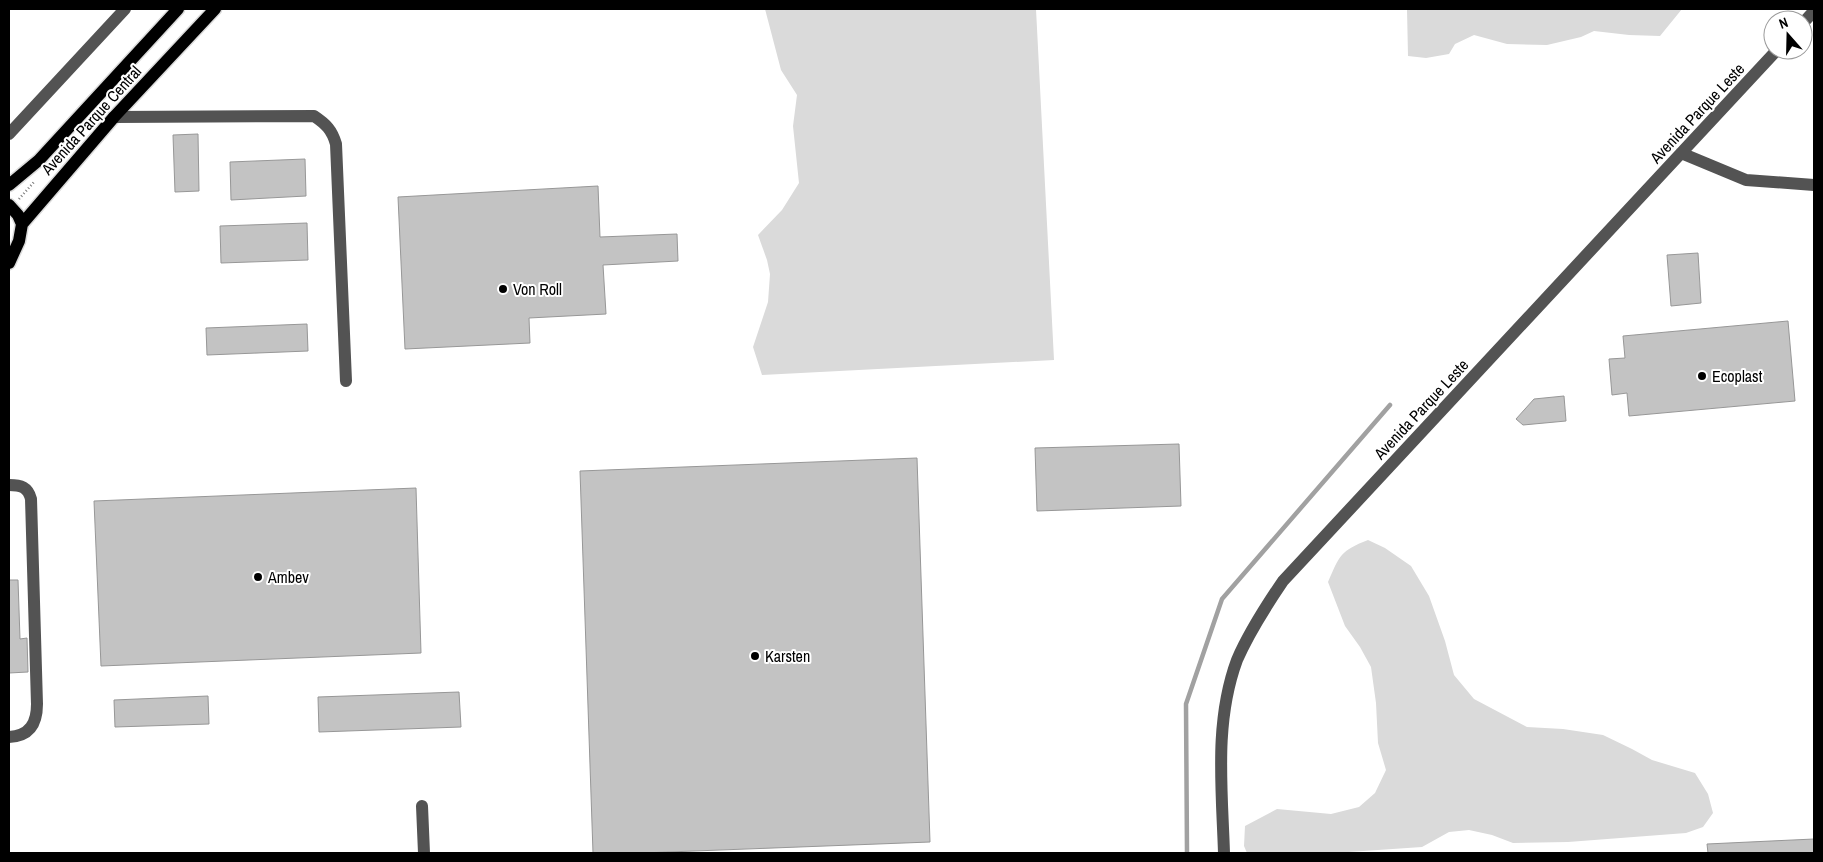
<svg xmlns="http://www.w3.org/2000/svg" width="1823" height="862" font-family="'Archivo Narrow',sans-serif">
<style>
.green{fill:#dadada}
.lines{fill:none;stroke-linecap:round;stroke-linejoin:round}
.stream{stroke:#a1a1a1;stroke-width:4.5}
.building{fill:#c3c3c3;stroke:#979797}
.major-casing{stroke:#dbdbdb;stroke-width:15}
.path{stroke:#757575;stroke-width:2.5;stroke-dasharray:1 2.5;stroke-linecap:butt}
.minor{stroke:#535353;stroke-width:12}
.major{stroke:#000;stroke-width:12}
.poi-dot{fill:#000;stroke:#fff;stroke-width:2}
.labels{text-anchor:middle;stroke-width:4;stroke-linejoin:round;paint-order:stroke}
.street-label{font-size:16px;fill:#000;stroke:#fff}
.poi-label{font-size:16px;fill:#000;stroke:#fff;text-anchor:start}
</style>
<rect width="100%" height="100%" fill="#fff"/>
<!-- green -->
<path class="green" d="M765,9h271l18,351 -292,15 -9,-28 15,-45 2,-28 -3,-14 -9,-25 24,-25 17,-27 -6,-57 4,-31 -16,-25z
M1407,9h275l-22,27 -31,-1 -35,-4 -13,6 -34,8 -40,-1 -33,-9 -19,9 -6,10 -23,4 -18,-2z
M1368,540l17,8 26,18 18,30 16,45 9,34 20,24 53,28 36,2 40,6 29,14 20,11 43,13 13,21 5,19 -10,14 -17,6 -118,9 -55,1 -21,-8 -23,-5 -20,2 -27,15 -88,6h-87l-3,-7 1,-20 32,-17 54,5 28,-7 16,-14 11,-23 -8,-27 -2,-40 -5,-36 -11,-20 -15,-21 -17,-44c12,-27 12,-31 40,-42z"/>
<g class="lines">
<!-- stream -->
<path class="stream" d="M1187,853l-1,-149 36,-105 168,-194"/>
</g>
<!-- building -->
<path class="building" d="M198,134l1,57 -24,1 -2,-57z
M305,159l1,37 -75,4 -1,-38z
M598,186l2,51 77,-3 1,27 -75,4 3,49 -77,4 1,25 -125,6 -7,-152z
M307,223l1,37 -87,3 -1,-37z
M1698,253l3,50 -30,3 -4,-51z
M1788,321l7,80 -166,15 -2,-23 -15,2 -3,-36 16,-1 -2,-22z
M307,324l1,27 -101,4 -1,-27z
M1564,396l2,25 -43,4 -7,-6 18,-20z
M1179,444l2,62 -144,5 -2,-63z
M917,458l13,384 -288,11h-49l-13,-382z
M416,488l5,165 -320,13 -7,-165z
M9,580h9l2,59 7,-1 1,34 -19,1z
M459,692l2,35 -142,5 -1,-35z
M208,696l1,28 -94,3 -1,-27z
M1814,839v14h-106l-1,-9z"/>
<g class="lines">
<!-- major casing -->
<g class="major-casing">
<path id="major" d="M9,185l30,-25 139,-151
M9,205l9,10 4,9
M9,263l10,-22 3,-17 92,-107 101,-108"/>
</g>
<!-- path -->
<path class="path" d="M19,199l15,-17"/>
<!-- minor -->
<path class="minor" d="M1803,23l11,-12
M114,117l200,-1c12,8 18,14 22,28l10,237
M9,134l116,-125
M1681,153l65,27 68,5
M9,485c12,0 19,2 22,14l6,205c0,19 -7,32 -28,33
M422,806l2,47
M1224,853c-2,-64 -10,-131 13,-193 12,-28 29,-54 46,-79l494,-531"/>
<!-- major -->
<use href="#major" class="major"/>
</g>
<!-- markers -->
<g class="poi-dot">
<circle cx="503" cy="289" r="5"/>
<circle cx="1702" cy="376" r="5"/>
<circle cx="258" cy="577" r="5"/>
<circle cx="755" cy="656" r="5"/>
</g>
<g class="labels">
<!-- street labels -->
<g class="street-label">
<text transform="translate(1697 113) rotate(-47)" y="6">Avenida Parque Leste</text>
<text transform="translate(91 120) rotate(-48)" y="6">Avenida Parque Central</text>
<text transform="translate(1421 409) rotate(-47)" y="6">Avenida Parque Leste</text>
</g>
<!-- poi labels -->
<g class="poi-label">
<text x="513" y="295">Von Roll</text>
<text x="1712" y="382">Ecoplast</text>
<text x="268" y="583">Ambev</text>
<text x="765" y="662">Karsten</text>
</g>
</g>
<!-- border -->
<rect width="1823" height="862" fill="none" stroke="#000000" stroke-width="20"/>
<!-- north arrow -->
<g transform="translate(1788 35) rotate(340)"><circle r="24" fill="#ffffff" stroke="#999999"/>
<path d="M0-4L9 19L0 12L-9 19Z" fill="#000000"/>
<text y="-8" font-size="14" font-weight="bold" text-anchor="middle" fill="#000000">N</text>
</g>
</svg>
